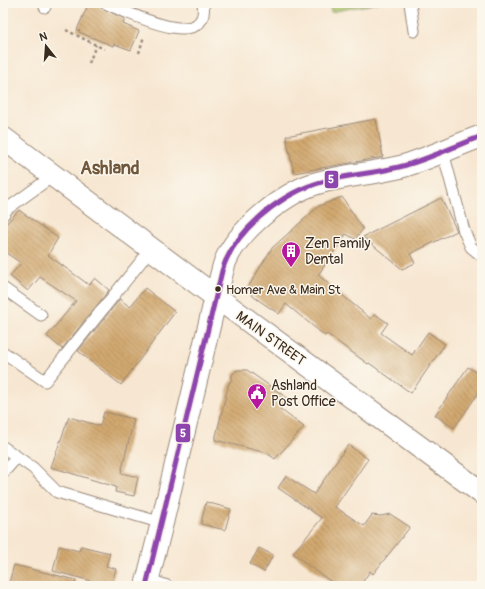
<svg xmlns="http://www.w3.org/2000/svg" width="485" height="589" font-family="Pangolin,sans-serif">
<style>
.green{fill:#a9c46b;stroke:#727744}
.building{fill:url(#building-back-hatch)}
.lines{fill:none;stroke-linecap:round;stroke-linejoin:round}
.lane-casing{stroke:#998878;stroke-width:13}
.secondary-casing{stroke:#998878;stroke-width:24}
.path{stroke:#998878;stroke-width:2.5;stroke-dasharray:3 3;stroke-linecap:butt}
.lane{stroke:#fff;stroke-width:11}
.secondary{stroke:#fff;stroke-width:22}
.bus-1-casing{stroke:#fbf7ec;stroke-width:8}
.bus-1{stroke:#8e44ad;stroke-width:5}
.bus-dot{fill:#3b2a1e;stroke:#fbf7ec;stroke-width:1.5}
.labels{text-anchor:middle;stroke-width:3;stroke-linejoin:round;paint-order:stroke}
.bus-label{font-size:13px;fill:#3b2a1e;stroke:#fbf7ec;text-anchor:start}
.poi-label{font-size:14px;fill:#3b2a1e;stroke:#fbf7ec;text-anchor:start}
.street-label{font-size:14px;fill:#3b2a1e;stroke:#fbf7ec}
.district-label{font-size:18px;font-weight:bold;fill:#70563b;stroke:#fbf7ec}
.line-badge{stroke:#fbf7ec;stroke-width:1.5}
.badge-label{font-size:11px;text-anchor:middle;font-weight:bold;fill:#fff}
</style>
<defs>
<pattern id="building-back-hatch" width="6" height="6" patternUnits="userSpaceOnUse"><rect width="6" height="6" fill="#d1a870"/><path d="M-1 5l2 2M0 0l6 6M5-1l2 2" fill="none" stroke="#ab895b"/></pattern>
</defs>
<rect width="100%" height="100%" fill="#fbf7ec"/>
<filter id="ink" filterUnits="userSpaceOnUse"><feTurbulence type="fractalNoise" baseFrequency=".025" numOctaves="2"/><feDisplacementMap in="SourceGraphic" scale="8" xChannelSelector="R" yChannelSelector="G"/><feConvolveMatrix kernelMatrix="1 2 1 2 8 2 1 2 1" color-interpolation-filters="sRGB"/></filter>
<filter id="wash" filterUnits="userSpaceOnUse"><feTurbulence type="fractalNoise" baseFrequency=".012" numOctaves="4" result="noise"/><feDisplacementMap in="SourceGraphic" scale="16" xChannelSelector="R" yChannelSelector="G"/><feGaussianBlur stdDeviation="0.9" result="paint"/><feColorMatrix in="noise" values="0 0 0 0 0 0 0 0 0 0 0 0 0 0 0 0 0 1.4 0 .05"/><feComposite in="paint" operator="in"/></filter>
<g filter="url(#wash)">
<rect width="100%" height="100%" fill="#f7e7d2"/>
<!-- green -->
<path class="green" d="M330,3h48l-47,9z"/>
<g id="blocks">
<!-- building -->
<path class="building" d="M91,3l34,16 -2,5 16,7 -8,19 -17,-6 -1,2 -34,-14 1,-1 -3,-1 10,-23h2z
M376,119l7,38 -89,16 -8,-37z
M342,197l21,32 -8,10 -9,-5 -28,41 53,44 4,-5 13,9 -7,10 31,22 16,-23 17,12 -34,49 -42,-30 -1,1 -41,-30 -2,2 -39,-32 -7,10 -25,-17 -7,-8 25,-41 47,-42z
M441,198l16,33 -47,23 5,9 -13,6 -39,-32z
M19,210l39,28 -10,17 41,30 6,-7 14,12 -47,59 -15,-13 29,-35 -36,-24 -12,14 -18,-15 11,-13 -18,-12v-24z
M145,288l30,24 -54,73 -43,-34 42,-52 10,8z
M468,367l14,9v12l-28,40 -19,-13z
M237,370h10l40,28 -7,11 24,18 -29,32 -8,-6 -52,-13 14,-57 3,-3v-5z
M104,412l30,7 -13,54 17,4 -4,19 -19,-4 1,-5 -65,-20 18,-50 31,9z
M348,445l20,14 -33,48 29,19 8,-11 9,1 9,-2 20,13 -37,47 -3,-3 -10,15h-23l-24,-17 -20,-16 29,-35 -44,-30 8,-12 28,18z
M206,502l25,7 -6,21 -24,-6z
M59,546l20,5 2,-5 29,7 -4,13 10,3 -5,17 -58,-15z
M259,548l14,7 -9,17 -14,-8z
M14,565l62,15 -1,6h-67z"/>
</g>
</g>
<g filter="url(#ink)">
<use href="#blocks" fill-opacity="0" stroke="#998878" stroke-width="1"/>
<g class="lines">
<!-- lane casing -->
<g class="lane-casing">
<path id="lane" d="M45,3v4
M105,3c20,8 106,52 98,0
M410,3l4,28
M443,152l21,79 7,16 11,9
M3,215l4,-6 47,-34
M3,288l38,27
M3,352l42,29 106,-132
M3,447l30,21 24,24 105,31
M3,473l14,-16
M147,579l20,7"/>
</g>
<!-- secondary casing -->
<g class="secondary-casing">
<path id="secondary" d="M3,138l194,145 285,210
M146,586l16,-63 54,-226c3,-11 5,-23 9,-35 12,-31 58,-68 89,-78 28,-9 58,-10 86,-17 28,-8 54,-21 82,-31"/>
</g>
<!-- path -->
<path class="path" d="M66,30l38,19
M139,53l5,-17
M89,63l7,-18"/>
<!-- lane -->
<use href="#lane" class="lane"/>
<!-- secondary -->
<use href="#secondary" class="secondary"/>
<!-- bus-1 casing -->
<g class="bus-1-casing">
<path id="bus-1" d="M146,586l76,-315c11,-38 56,-75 93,-87 27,-9 56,-10 84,-17 29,-7 55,-21 83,-31"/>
</g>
<!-- bus-1 -->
<use href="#bus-1" class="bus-1"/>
</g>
</g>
<!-- icons -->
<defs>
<g id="building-pin" transform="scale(1)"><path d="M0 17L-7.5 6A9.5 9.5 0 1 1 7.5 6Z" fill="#b5179e" stroke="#fbf7ec"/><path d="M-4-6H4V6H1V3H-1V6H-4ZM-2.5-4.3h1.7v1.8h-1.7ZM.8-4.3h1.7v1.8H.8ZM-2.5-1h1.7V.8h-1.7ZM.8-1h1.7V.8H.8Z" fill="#fff"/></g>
<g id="civic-pin" transform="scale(1)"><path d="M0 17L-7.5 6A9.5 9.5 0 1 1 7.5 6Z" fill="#b5179e" stroke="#fbf7ec"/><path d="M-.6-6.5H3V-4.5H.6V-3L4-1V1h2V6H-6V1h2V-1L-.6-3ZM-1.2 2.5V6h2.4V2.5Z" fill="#fff"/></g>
</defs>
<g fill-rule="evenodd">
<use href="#building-pin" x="291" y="251"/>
<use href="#civic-pin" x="257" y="393"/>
</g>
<!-- markers -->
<circle class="bus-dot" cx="218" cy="289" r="3.5"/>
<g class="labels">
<!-- bus labels -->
<g class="bus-label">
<text x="226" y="294">Homer Ave &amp; Main St</text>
</g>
<!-- poi labels -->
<g class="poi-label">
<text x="305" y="248">Zen Family<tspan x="305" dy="16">Dental</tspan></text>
<text x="271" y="390">Ashland<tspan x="271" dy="16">Post Office</tspan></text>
</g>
<!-- street labels -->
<g class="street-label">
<text transform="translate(271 338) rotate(36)" y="5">MAIN STREET</text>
</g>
<!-- district labels -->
<g class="district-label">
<text x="110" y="174">Ashland</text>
</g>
</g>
<g class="line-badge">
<rect x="324" y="170" width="15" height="19" rx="4" fill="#8e44ad"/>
<rect x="175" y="423" width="16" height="20" rx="4" fill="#8e44ad"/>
</g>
<g class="badge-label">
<text x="331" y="183">5</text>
<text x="183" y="437">5</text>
</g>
<!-- margin -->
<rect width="485" height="589" fill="none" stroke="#fbf7ec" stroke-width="16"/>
<!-- north arrow -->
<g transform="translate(46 46) rotate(343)" stroke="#fbf7ec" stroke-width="3" paint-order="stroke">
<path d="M0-3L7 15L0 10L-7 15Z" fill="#3b2a1e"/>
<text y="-6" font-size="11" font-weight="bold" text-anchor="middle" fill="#3b2a1e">N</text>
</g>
</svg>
